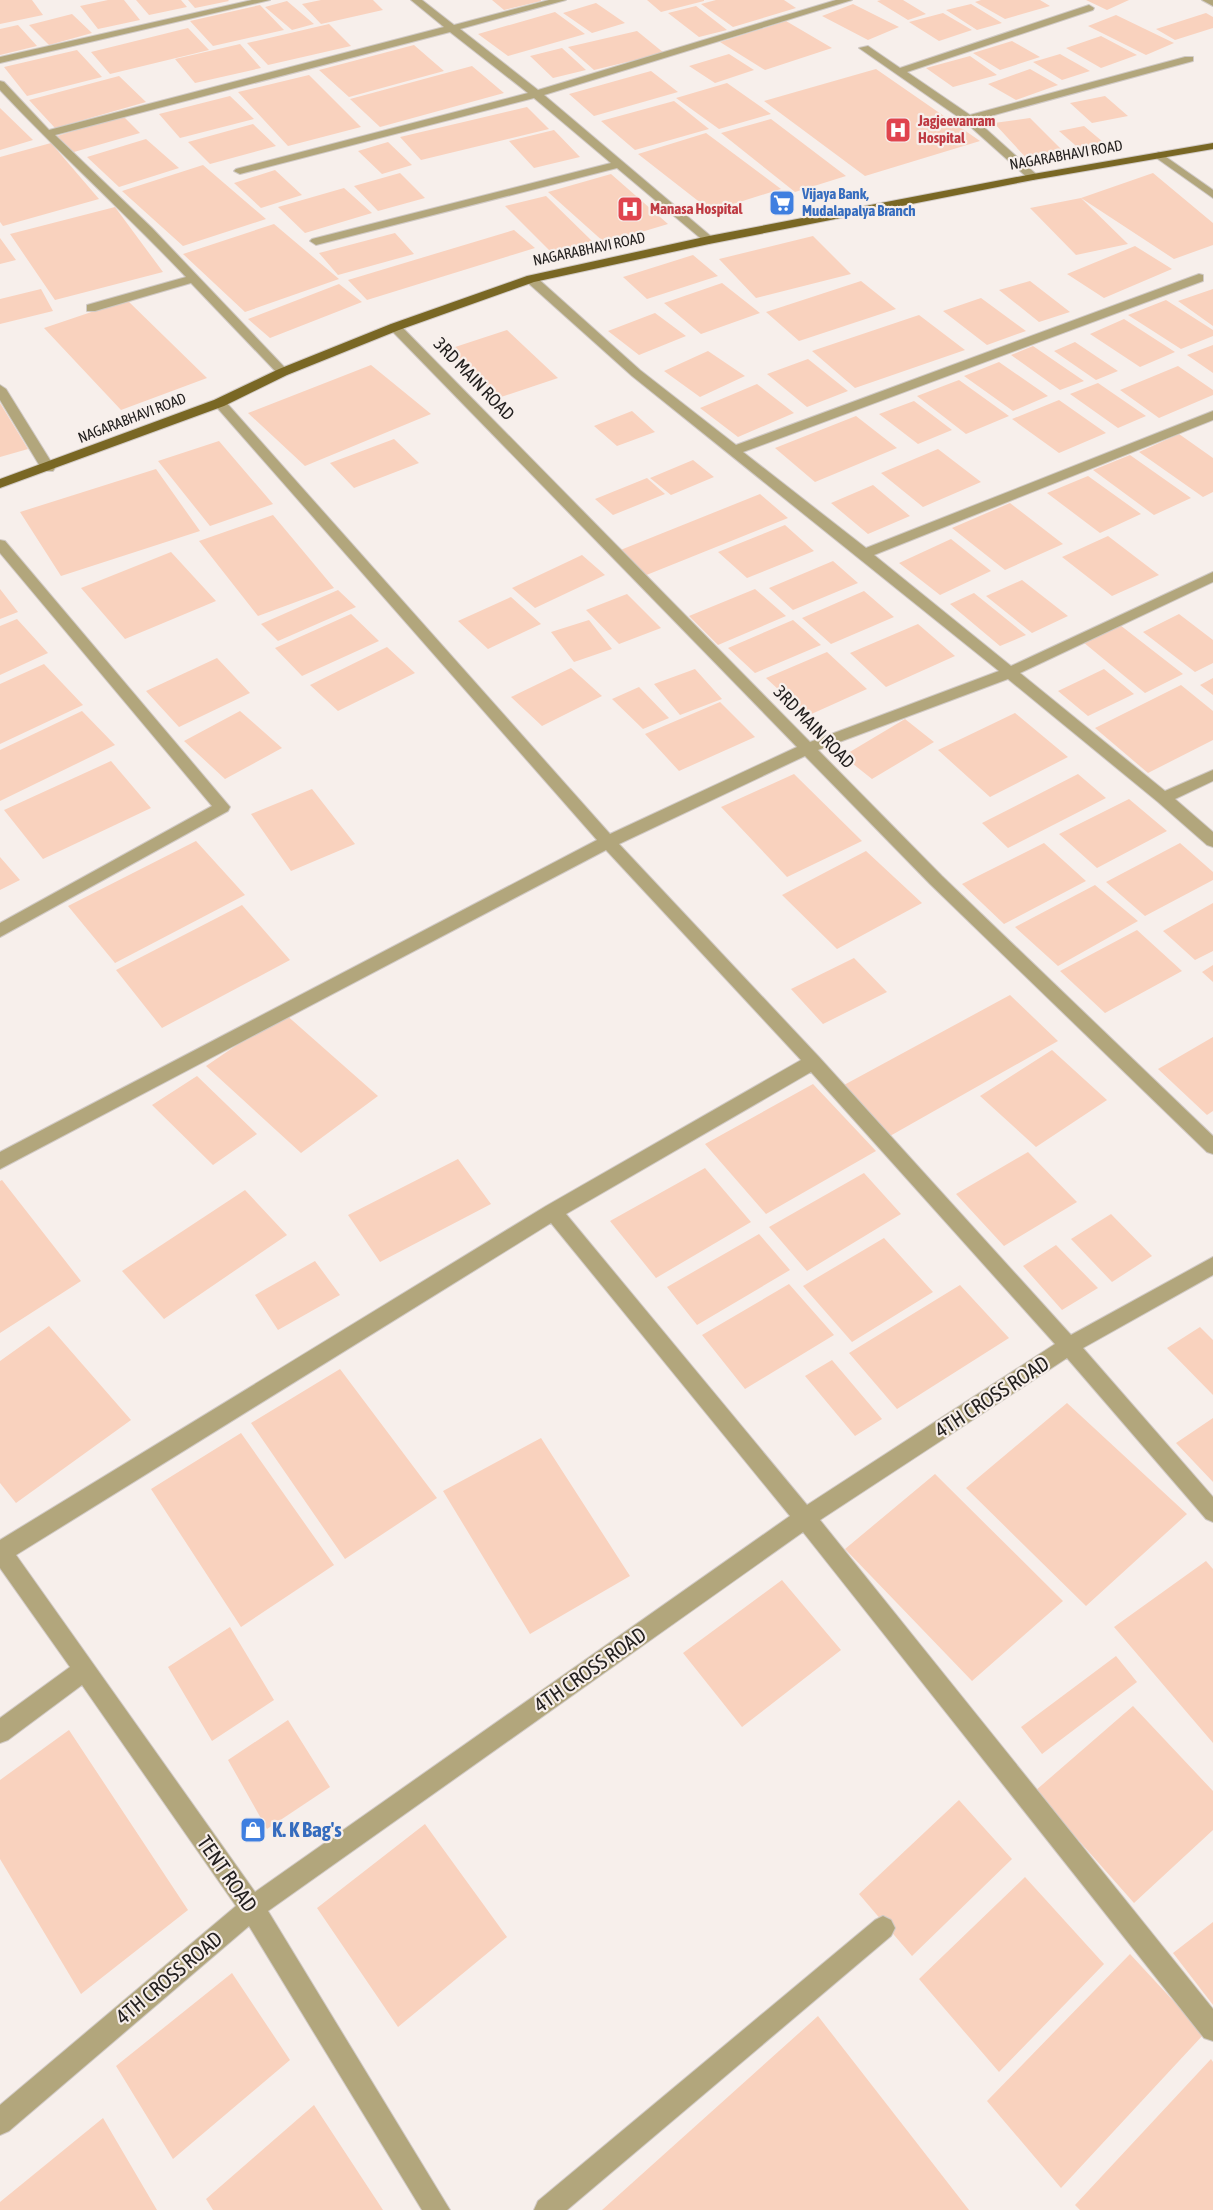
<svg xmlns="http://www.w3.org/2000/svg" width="1213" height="2210" font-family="'Asap Condensed',sans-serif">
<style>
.building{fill:#f9d2be}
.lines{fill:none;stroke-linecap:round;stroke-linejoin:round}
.minor-casing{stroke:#d1cac6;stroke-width:2}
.major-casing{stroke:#d1cac6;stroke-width:2}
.minor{fill:#b2a67c;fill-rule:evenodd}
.major{fill:#796724;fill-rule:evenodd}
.labels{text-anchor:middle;stroke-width:4.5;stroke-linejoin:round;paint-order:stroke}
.far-health-label{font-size:15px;font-weight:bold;fill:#be3a42;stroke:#f7efeb;text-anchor:start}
.far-street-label{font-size:15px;fill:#242120;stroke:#f7efeb}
.far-shop-label{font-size:15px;font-weight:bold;fill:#366cbe;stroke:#f7efeb;text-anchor:start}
.street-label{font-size:18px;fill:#242120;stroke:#f7efeb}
.near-street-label{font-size:21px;fill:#242120;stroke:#f7efeb}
.near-shop-label{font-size:21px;font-weight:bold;fill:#366cbe;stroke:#f7efeb;text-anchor:start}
</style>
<rect width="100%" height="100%" fill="#f7efeb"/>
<!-- building -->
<path class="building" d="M0,0h32l11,15 -43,9z
M108,0h16l16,20 -42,9 -18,-23z
M136,0h45l6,7 -38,8z
M188,0h40l1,1 -34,7z
M321,0h52l10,10 -62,14 -19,-20z
M492,0h49v1l-37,9z
M647,0h57v1l-43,11z
M716,0h68l12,8 -63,19 -32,-23z
M881,0h22l23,14 -18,6 -31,-19z
M981,0h59l10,6 -45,13 -30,-17z
M1086,0h43l-22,10z
M287,1l27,23 -22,6 -27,-23z
M596,3l29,20 -33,10 -29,-20z
M853,4l46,23 -31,13 -46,-24z
M971,4l31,19 -25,7 -31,-20z
M260,5l24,25 -71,16 -23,-25z
M696,6l31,24 -28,7 -31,-24z
M555,12l30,22 -77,22 -30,-22z
M943,13l29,17 -33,11 -30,-19z
M1206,13l7,4v11l-38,12 -19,-11z
M72,14l20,19 -43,12 -20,-20z
M1116,15l58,28 -28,12 -58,-29z
M786,21l46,27 -67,22 -45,-28z
M329,24l22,22 -83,19 -21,-22z
M18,25l19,21 -37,9v-26z
M188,28l21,22 -99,24 -19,-22z
M637,31l27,22 -70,17 -26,-23z
M1101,36l36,19 -36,13 -35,-20z
M1012,41l28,16 -40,13 -27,-17z
M240,44l21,24 -66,15 -20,-24z
M414,45l30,26 -95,26 -30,-27z
M562,48l24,22 -33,8 -23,-22z
M77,50l25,27 -75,19 -23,-29z
M729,54l25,16 -39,13 -26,-17z
M1060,54l30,17 -28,9 -29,-18z
M970,56l27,19 -44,12 -27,-19z
M472,66l32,27 -124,34 -30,-28z
M876,69l104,72 -115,35 -101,-75z
M1030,69l28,16 -42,15 -28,-16z
M651,71l27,21 -84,24 -25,-22z
M309,75l52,52 -73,19 -50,-54z
M119,76l27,26 -91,26 -26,-28z
M727,83l44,31 -52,15 -43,-31z
M230,96l24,23 -74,19 -21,-24z
M1105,96l23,20 -36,7 -22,-20z
M674,101l35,28 -74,21 -34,-29z
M527,107l22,22 -128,31 -21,-23z
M0,108l33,32 -33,10z
M123,116l17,17 -66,19 -17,-16z
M1030,118l36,36 -37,7 -35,-38z
M771,119l75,57 -51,16 -74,-59z
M253,124l23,22 -66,18 -22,-22z
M1084,126l25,21 -26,5 -24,-21z
M554,130l26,27 -46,11 -25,-27z
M706,133l75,56 -70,22 -73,-57z
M146,139l33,29 -60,19 -32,-30z
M388,142l24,23 -30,9 -24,-23z
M51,143l48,56 -96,27 -3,-4v-65z
M203,165l63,54 -83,27 -61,-55z
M275,170l27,25 -41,13 -27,-25z
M400,173l25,25 -47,13 -24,-25z
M1153,173l60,50v22l-39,14 -93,-61 47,46 -52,11 -46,-47 51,-10z
M611,174l57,50 -63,19 -57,-51z
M344,188l28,25 -67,20 -27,-26z
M546,196l47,46 -41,11 -47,-47z
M115,207l48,65 -108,28 -45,-66z
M274,224l65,55 -94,33 -62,-58z
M514,230l21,18 -168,52 -19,-20z
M395,233l19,21 -76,21 -19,-22z
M813,236l38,38 -95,24 -37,-39z
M0,238l16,22 -16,4z
M1135,246l37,23 -68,29 -37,-24z
M693,255l25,21 -71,23 -24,-22z
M861,281l35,28 -97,32 -33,-29z
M1030,281l40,31 -31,10 -40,-32z
M722,283l38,30 -59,21 -37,-31z
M339,284l23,18 -92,36 -22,-19z
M41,289l12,22 -53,13v-25z
M1213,289v37l-35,-25z
M981,298l45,33 -39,14 -44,-34z
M127,300l80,78 -86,32 -77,-82z
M1166,300l47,30v6l-32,13 -53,-34z
M655,313l31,23 -47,19 -31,-24z
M919,315l46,35 -110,38 -43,-37z
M1124,319l51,33 -35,15 -50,-33z
M507,330l51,48 -60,20 -49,-49z
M1075,342l43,29 -22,9 -42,-29z
M1213,345v28l-26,-18z
M1033,346l51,35 -24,9 -49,-35z
M708,351l37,25 -45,21 -36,-26z
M808,359l40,32 -41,16 -40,-33z
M999,362l49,34 -35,15 -49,-35z
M371,365l60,49 -126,52 -57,-53z
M1178,366l35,24v5l-54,23 -39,-28z
M959,380l50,36 -43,18 -49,-38z
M1098,383l48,33 -28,12 -48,-34z
M757,384l37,29 -56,24 -38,-29z
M1059,400l47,33 -47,20 -47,-34z
M914,401l38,29 -34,14 -39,-30z
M0,403l28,46 -28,8z
M632,411l23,21 -38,14 -23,-20z
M856,416l41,32 -82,34 -40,-34z
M1179,434l34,24v34l-10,5 -64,-45z
M394,439l25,24 -65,25 -24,-25z
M219,441l54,63 -63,22 -52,-65z
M938,449l43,33 -58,25 -42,-34z
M1130,455l61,43 -37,17 -61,-45z
M693,460l21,17 -43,18 -21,-17z
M156,469l44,62 -139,45 -41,-64z
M1088,476l53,38 -41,19 -53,-40z
M647,478l18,16 -52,21 -18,-16z
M873,485l37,31 -42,18 -37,-31z
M760,494l28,24 -144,58 -26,-25z
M1010,503l53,41 -58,26 -53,-42z
M273,515l61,73 -76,28 -59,-75z
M785,525l29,26 -67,27 -29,-26z
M1108,536l51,39 -47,21 -50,-39z
M951,539l40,32 -51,24 -41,-32z
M171,552l45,49 -91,38 -44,-51z
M582,555l23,20 -70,33 -23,-20z
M833,561l25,22 -65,27 -24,-22z
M1022,580l46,36 -36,17 -46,-37z
M0,589l18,23 -18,7z
M755,589l31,27 -68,29 -29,-29z
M338,590l18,17 -78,34 -17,-17z
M864,591l30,26 -63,27 -29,-26z
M974,593l52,42 -26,11 -50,-42z
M627,594l34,34 -42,16 -33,-34z
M511,597l30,27 -53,25 -30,-28z
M351,614l28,27 -77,35 -27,-28z
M1179,614l34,26v23l-18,9 -52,-40z
M17,619l31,34 -48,22v-49z
M589,620l23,29 -38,13 -23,-30z
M793,620l28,25 -66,28 -27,-25z
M918,624l37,32 -69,31 -36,-34z
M1120,625l63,49 -38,19 -62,-51z
M387,647l28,26 -77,38 -28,-26z
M827,652l40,37 -60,27 -41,-38z
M217,658l33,35 -71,34 -33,-36z
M44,664l39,41 -83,39v-60z
M571,668l31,28 -60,30 -31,-29z
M695,669l27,30 -42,16 -26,-31z
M1104,669l30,25 -46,22 -30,-25z
M1213,678v17l-13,-10z
M1181,685l32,26v29l-65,33 -53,-45z
M639,687l30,31 -26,11 -31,-30z
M720,702l35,35 -76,34 -34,-37z
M82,711l33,34 -115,56v-51z
M240,711l42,37 -57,31 -41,-38z
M1015,713l53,44 -78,40 -52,-47z
M905,719l29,23 -62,37 -29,-23z
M111,761l40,47 -108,51 -39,-49z
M794,774l68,67 -75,36 -66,-70z
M1078,774l28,24 -98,50 -26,-25z
M312,789l43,55 -64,27 -40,-57z
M1129,799l38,32 -70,37 -38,-34z
M196,841l49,54 -130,68 -47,-57z
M1044,843l42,38 -82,43 -42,-40z
M1180,843l33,29v8l-68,36 -39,-34z
M866,851l56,52 -85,46 -55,-54z
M0,857l20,23 -20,10z
M1095,885l43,36 -80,45 -43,-39z
M1213,903v48l-18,9 -32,-29z
M242,905l48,55 -128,68 -46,-58z
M1137,930l45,41 -77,42 -45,-42z
M854,958l33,34 -64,32 -32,-35z
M1213,965v17l-11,-10z
M1010,995l48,46 -168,95 -46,-51z
M284,1013l94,83 -77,57 -95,-87z
M1213,1037v74l-6,4 -49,-46z
M1052,1050l55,50 -71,47 -56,-51z
M197,1076l60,58 -44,31 -61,-60z
M813,1084l63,67 -110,63 -61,-70z
M1028,1152l49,50 -73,44 -48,-52z
M458,1159l33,45 -111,58 -32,-47z
M705,1168l46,54 -95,56 -46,-57z
M864,1173l37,41 -94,57 -38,-44z
M2,1180l79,101 -81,52v-152z
M245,1190l42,45 -123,84 -42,-48z
M1111,1214l41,42 -40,26 -41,-43z
M759,1234l31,36 -93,55 -30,-38z
M884,1238l49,54 -81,50 -49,-56z
M1056,1245l42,43 -36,22 -39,-44z
M315,1261l25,34 -62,35 -23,-35z
M789,1284l45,51 -89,54 -43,-54z
M960,1285l49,53 -112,71 -48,-56z
M49,1326l82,94 -115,83 -16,-20v-122z
M1200,1327l13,13v55l-46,-47z
M832,1360l50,59 -27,17 -50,-60z
M340,1369l97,129 -92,61 -94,-136z
M1067,1403l120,111 -101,92 -120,-118z
M1213,1418v64l-37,-39z
M241,1433l93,132 -93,62 -90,-138z
M541,1438l89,138 -100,58 -87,-143z
M935,1474l128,127 -91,80 -127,-132z
M1206,1561l7,8v174l-99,-116z
M782,1580l59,70 -99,77 -59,-74z
M230,1627l44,73 -62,41 -44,-74z
M1116,1656l21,26 -95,72 -21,-27z
M1133,1706l80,85v39l-79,73 -99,-112z
M288,1720l42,67 -63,42 -39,-69z
M69,1730l119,180 -107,84 -81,-135v-79z
M959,1800l53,59 -100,97 -53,-62z
M425,1824l82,113 -109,90 -81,-119z
M1025,1877l79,87 -105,108 -80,-93z
M1213,1922v83l-40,-52z
M1130,1954l74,80 -143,154 -74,-87z
M232,1973l58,87 -117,99 -57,-93z
M818,2016l151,194h-367z
M1211,2059l2,3v148h-133l-5,-5z
M314,2105l69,105h-170l-7,-11z
M103,2118l54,92h-157v-8z"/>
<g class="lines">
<!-- minor casing -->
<g class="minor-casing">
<path id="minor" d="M252,0h18l-270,63v-6z
M411,0h11l32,25 95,-25h17l-106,29 78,61 298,-90h16l-308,95 169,143 2,2 -6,4 -4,-2 -88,-74 -301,77 -6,-4 2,-2 299,-76 -77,-65 -294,76 -6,-3 2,-2 292,-76 -78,-61 -395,103 97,93 137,144 -2,3h-8l-88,-92 -96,28h-8v-6l99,-28c-61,-64 -126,-123 -186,-187v-9l4,1 45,48 395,-103z
M1202,0h11v6z
M1089,5l5,3 -1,2 -186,62 63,43 215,-58h8v4l-217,59 61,55 2,2 -6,3 -4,-1 -65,-58 -105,-73 9,-2 32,22z
M1159,152l54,38v8l-58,-41 -2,-2z
M1199,274l4,1v6l-460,171 123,96 347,-137v9l-339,135 137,111 202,-94v10l-193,91 145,118 48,-21v11l-38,18 38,33v15l-6,-2 -49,-43 -150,-123 -190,71 124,126 271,260v18l-6,-2 -277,-268 -125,-128 -186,88 200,213 252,278 142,-78v18l-130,73 130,149v25l-7,-3 -139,-161 -247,162 393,489v32l-9,-3 -401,-506 -535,379 182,299h-28l-173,-284 -240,205 -9,4v-30l236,-199 -154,-221 -74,55 -8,3v-25l70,-51 -70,-99v-28l546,-334 255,-146 -195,-210 -606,319v-17l597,-312 -384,-437 6,-4 5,1 386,434 187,-87 -406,-417 -2,-3 2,-3h8l411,418 189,-71 -367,-295 -105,-94v-6h8l105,94 96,75zM811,1072l244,272 -248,161 -241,-291zM551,1223l239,293 -535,376 -239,-337z
M0,385l6,4 49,79 -2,3h-10l-2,-3 -41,-68z
M0,540l5,1 225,266 -2,4 -228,126v-14l212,-117 -212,-253z
M883,1916l8,4 4,8 -4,8 -324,274h-33l4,-9 337,-281z"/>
</g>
<!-- major casing -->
<g class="major-casing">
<path id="major" d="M1213,143v6l-180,31 -324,64 -175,38 -135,48 -112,45 -63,31 -224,82v-9l214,-79 65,-31 112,-45 136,-48 182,-40 324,-62z"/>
</g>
<!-- minor -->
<use href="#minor" class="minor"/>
<!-- major -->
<use href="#major" class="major"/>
</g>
<!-- icons -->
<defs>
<g id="hospital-square" transform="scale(1.35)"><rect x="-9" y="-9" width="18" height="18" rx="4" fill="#e0444e" stroke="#f7efeb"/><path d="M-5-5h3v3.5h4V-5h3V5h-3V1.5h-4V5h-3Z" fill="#fff"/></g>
<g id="supermarket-square" transform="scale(1.35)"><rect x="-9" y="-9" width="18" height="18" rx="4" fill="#3f7fe0" stroke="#f7efeb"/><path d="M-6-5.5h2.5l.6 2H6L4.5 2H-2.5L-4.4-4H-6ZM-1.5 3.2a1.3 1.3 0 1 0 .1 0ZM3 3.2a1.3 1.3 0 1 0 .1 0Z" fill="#fff"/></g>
<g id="shop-square" transform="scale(1.35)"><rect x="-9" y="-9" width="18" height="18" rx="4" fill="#3f7fe0" stroke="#f7efeb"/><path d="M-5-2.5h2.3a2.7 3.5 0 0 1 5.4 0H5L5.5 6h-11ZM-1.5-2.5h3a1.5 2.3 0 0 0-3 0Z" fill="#fff"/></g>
</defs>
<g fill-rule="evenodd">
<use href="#hospital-square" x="898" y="130"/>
<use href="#supermarket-square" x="782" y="203"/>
<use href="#hospital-square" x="630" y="209"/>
<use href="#shop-square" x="253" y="1830"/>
</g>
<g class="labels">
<!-- far-health labels -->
<g class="far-health-label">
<text x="918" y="126">Jagjeevanram<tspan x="918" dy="17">Hospital</tspan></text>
<text x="650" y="214">Manasa Hospital</text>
</g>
<!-- far-street labels -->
<g class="far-street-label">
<text transform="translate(1066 155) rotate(-10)" y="5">NAGARABHAVI ROAD</text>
<text transform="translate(589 249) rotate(-12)" y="5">NAGARABHAVI ROAD</text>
<text transform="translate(132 418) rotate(-21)" y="5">NAGARABHAVI ROAD</text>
</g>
<!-- far-shop labels -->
<g class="far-shop-label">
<text x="802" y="199">Vijaya Bank,<tspan x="802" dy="17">Mudalapalya Branch</tspan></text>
</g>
<!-- street labels -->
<g class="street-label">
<text transform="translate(474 379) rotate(46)" y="6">3RD MAIN ROAD</text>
<text transform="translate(814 727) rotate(46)" y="6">3RD MAIN ROAD</text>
</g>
<!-- near-street labels -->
<g class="near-street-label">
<text transform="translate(992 1397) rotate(-33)" y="7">4TH CROSS ROAD</text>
<text transform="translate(590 1670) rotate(-35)" y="7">4TH CROSS ROAD</text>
<text transform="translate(227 1874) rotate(55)" y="7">TENT ROAD</text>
<text transform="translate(169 1978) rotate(-40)" y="7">4TH CROSS ROAD</text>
</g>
<!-- near-shop labels -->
<g class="near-shop-label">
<text x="272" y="1837">K. K Bag's</text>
</g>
</g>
</svg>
